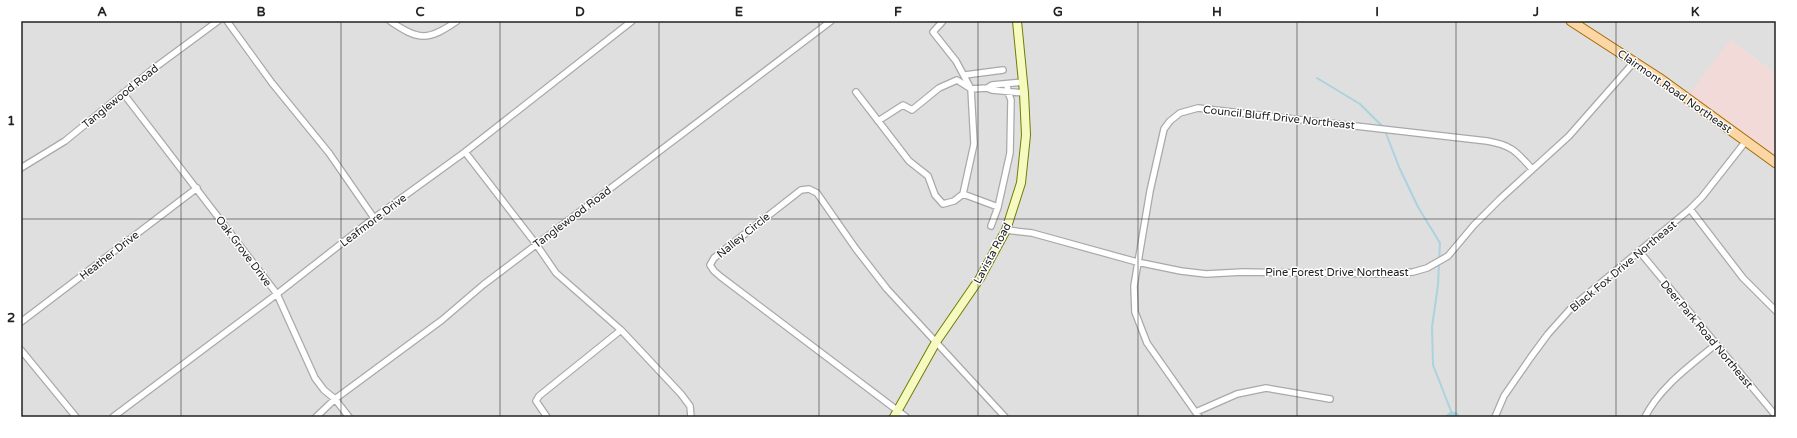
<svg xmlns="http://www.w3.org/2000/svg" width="1797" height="438" font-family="'Varela Round',sans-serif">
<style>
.residential{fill:#e0dfdf}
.commercial{fill:#f2dad9}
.water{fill:#aad3df}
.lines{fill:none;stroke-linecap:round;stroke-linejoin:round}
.stream{stroke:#aad3df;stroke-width:2}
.street-casing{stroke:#a9a9a9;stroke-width:8}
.secondary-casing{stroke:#707d05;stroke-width:10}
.primary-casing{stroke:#a06b00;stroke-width:11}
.street{stroke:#fff;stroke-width:5.5}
.secondary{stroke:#f7fabf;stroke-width:8}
.primary{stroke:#fcd6a4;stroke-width:9}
.grid{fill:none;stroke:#222;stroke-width:1;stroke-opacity:0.55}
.labels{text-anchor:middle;stroke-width:3;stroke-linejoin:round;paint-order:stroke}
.street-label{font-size:11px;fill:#222;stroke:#fff}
.neatline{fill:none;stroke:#222;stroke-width:1.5}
.grid-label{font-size:13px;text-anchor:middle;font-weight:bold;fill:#222}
</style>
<rect width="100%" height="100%" fill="#f2efe9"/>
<!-- residential -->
<path class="residential" d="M21,21h1755v53l-46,-34 46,125v252h-1755z"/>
<!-- commercial -->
<path class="commercial" d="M1730,40l46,34v91l-89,-68z"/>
<!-- water -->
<path class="water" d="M1451,411l7,2 2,4h-16z"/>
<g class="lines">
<!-- stream -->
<path class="stream" d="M1317,78l43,26 24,24 15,39 19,40 22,36 -2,42 -6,42 1,38 18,46"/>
<!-- street casing -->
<g class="street-casing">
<path id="street" d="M227,21l45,62 57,70 45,65
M390,21c29,20 38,20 67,0
M965,75l38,-5
M987,88l5,2 32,3
M856,92l53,69 19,15 7,19 8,9 11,-3 9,-7 11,-50 -3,-55 -15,-28 -23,-29 10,-11
M123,93l154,201 38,84 9,12 11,9 14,18
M878,121l25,-16 9,5 27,-22 18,-8 14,9 16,-1 5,-3 31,-3
M465,152l71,92 20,29 65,57
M21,168l44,-27 88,-72 65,-48
M963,194l35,13
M1690,209l53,69 33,33
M991,226l7,-19 12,-54 1,-53 -3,-8 -1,-8
M1006,230l26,3 105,29 44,9 25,3 37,-2 142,2 28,-2 14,-4 21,-12 26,-31 26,-26 69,-63 66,-75
M1639,251l137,165
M21,322l176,-134
M21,350l55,67
M1196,412l41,-18 29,-6 64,11
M113,417l164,-123 97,-76 91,-66 167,-131
M316,417l19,-18 107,-79 41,-35 348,-264
M547,417l-11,-16 3,-5 82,-66 60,64 9,12 1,11
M906,417l-185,-140 -7,-6 -4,-6 4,-7 87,-68 8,-1 8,4 39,56 31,40 118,128
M1199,417l-52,-74 -12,-31 -1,-26 16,-95 14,-62 6,-8 10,-8 18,-5 289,33c24,4 29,10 45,28
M1495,417l9,-21 27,-39 17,-23 25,-28 117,-97 12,-12 44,-56
M1645,417c15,-30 45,-51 70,-72"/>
</g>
<!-- secondary casing -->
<g class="secondary-casing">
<path id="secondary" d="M894,417l42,-75 44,-64 26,-48 15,-47 5,-48 -2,-42 -7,-72"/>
</g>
<!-- primary casing -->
<g class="primary-casing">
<path id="primary" d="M1571,21l88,57 117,85"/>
</g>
<!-- street -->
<use href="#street" class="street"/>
<!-- secondary -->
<use href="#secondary" class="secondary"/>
<!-- primary -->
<use href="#primary" class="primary"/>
</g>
<!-- grid -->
<path class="grid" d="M181,21v396M341,21v396M500,21v396M659,21v396M819,21v396M978,21v396M1138,21v396M1297,21v396M1456,21v396M1616,21v396M21,219h1755"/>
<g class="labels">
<!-- street labels -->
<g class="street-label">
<text transform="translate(1675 91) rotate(35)" y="4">Clairmont Road Northeast</text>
<text transform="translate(120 96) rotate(-39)" y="4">Tanglewood Road</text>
<text transform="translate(1279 117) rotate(6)" y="4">Council Bluff Drive Northeast</text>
<text transform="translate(572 217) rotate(-37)" y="4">Tanglewood Road</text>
<text transform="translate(373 220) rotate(-37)" y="4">Leafmore Drive</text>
<text transform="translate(743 235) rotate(-39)" y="4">Nalley Circle</text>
<text transform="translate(244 251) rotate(53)" y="4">Oak Grove Drive</text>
<text transform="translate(992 253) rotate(-62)" y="4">Lavista Road</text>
<text transform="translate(109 255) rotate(-38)" y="4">Heather Drive</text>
<text transform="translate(1623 266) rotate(-40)" y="4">Black Fox Drive Northeast</text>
<text x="1337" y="276">Pine Forest Drive Northeast</text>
<text transform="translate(1707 334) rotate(50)" y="4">Deer Park Road Northeast</text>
</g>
</g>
<!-- border -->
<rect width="1797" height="438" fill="none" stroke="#ffffff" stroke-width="44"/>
<rect x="22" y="22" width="1753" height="394" class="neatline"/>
<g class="grid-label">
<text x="102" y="16">A</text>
<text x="261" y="16">B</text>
<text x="420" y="16">C</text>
<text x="580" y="16">D</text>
<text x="739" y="16">E</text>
<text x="898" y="16">F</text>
<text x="1058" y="16">G</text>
<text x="1217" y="16">H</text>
<text x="1377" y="16">I</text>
<text x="1536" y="16">J</text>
<text x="1695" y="16">K</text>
<text x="11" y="125">1</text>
<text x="11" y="322">2</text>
</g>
</svg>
